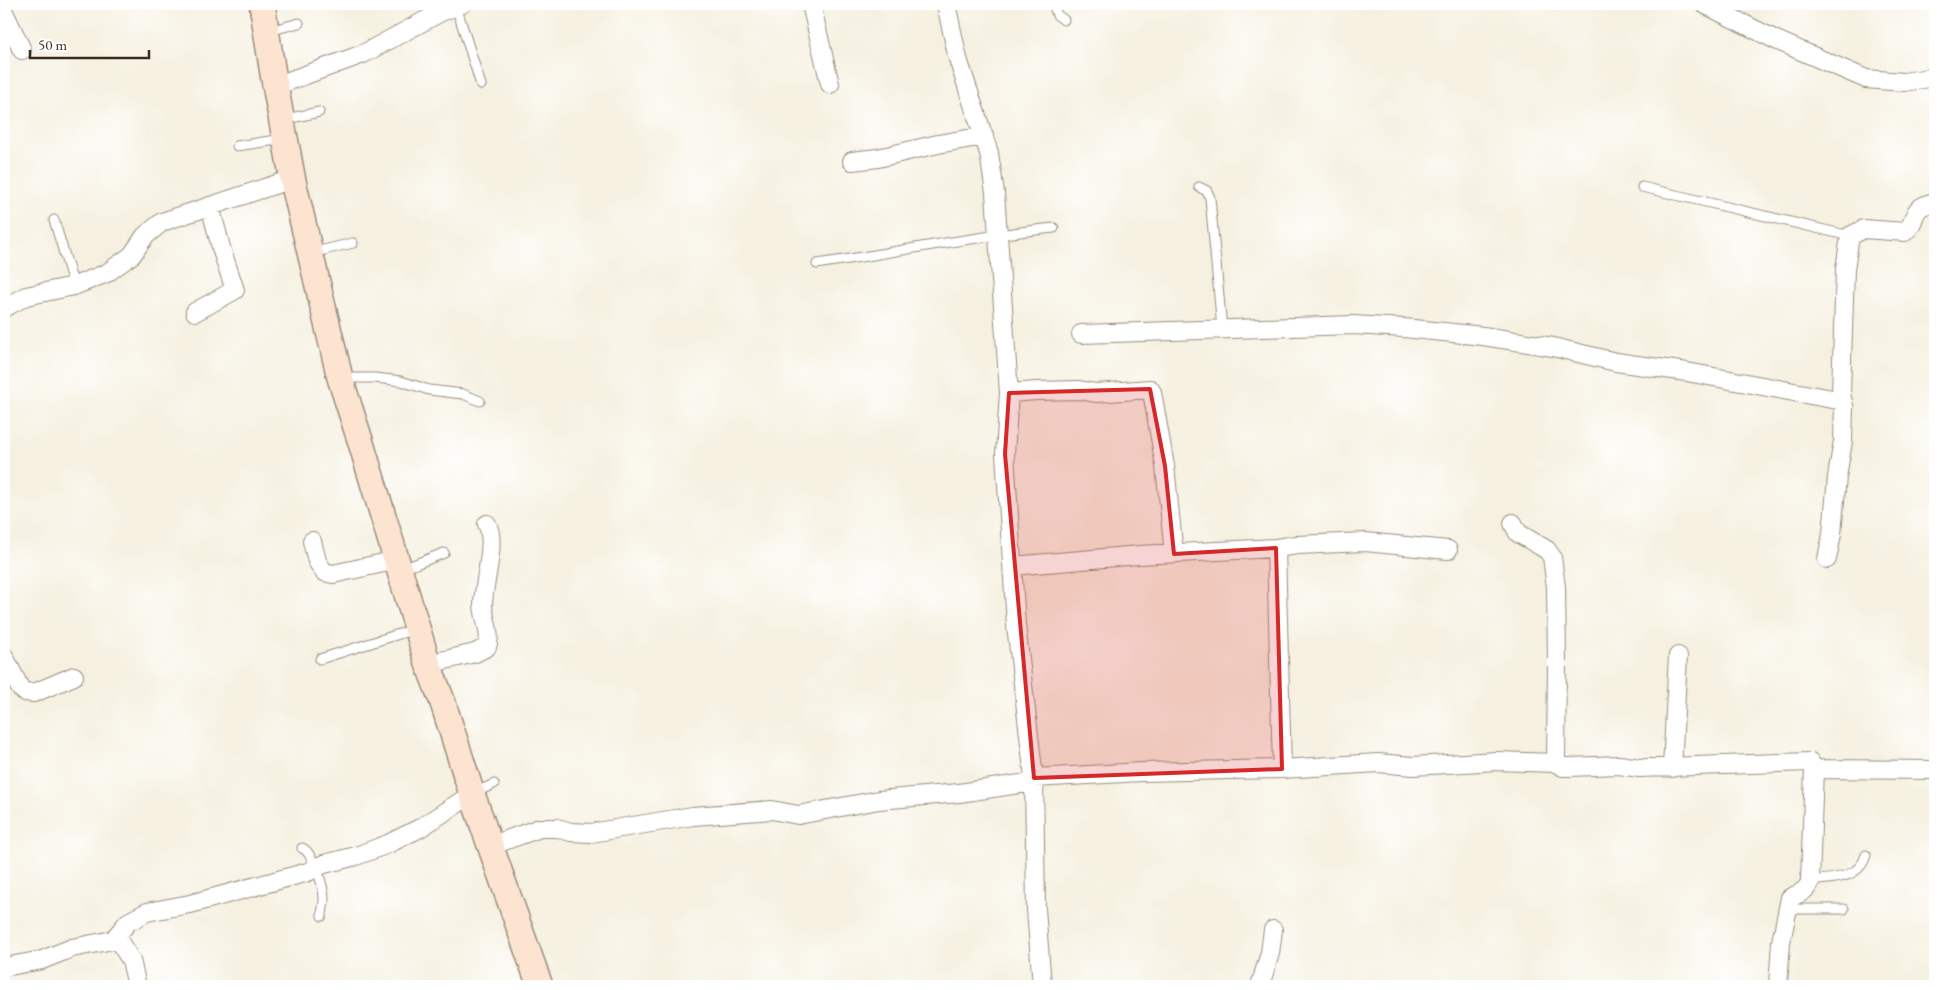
<svg xmlns="http://www.w3.org/2000/svg" width="1939" height="990" font-family="'EB Garamond',serif">
<style>
.lines{fill:none;stroke-linecap:round;stroke-linejoin:round}
.lane-casing{stroke:#988d7e;stroke-width:11}
.street-casing{stroke:#988d7e;stroke-width:20}
.secondary-casing{stroke:#988d7e;stroke-width:28}
.lane{stroke:#fff;stroke-width:9}
.street{stroke:#fff;stroke-width:18}
.secondary{stroke:#fde4d1;stroke-width:25}
.marked{fill:#d62828;fill-opacity:0.2;stroke:#d62828;stroke-width:4;stroke-linejoin:round}
</style>
<rect width="100%" height="100%" fill="#fff"/>
<filter id="ink" filterUnits="userSpaceOnUse"><feTurbulence type="fractalNoise" baseFrequency=".02" numOctaves="2"/><feDisplacementMap in="SourceGraphic" scale="10" xChannelSelector="R" yChannelSelector="G"/><feConvolveMatrix kernelMatrix="1 2 1 2 8 2 1 2 1" color-interpolation-filters="sRGB"/></filter>
<filter id="wash" filterUnits="userSpaceOnUse"><feTurbulence type="fractalNoise" baseFrequency=".0096" numOctaves="4" result="noise"/><feDisplacementMap in="SourceGraphic" scale="20" xChannelSelector="R" yChannelSelector="G"/><feGaussianBlur stdDeviation="1.12" result="paint"/><feColorMatrix in="noise" values="0 0 0 0 0 0 0 0 0 0 0 0 0 0 0 0 0 1.4 0 .05"/><feComposite in="paint" operator="in"/></filter>
<g filter="url(#wash)">
<rect width="100%" height="100%" fill="#f5f0df"/>
</g>
<g filter="url(#ink)">
<g class="lines">
<!-- lane casing -->
<g class="lane-casing">
<path id="lane" d="M1053,4l4,11 7,5
M456,6l25,79
M269,31l30,-8
M282,120l37,-8
M237,146l46,-7
M1199,187l8,4 3,7 12,131
M1642,187l208,49
M54,220l20,66
M311,253l42,-10
M817,264c79,-12 158,-28 237,-36
M342,378h33l26,3 28,9 34,4 17,7
M400,570l44,-17
M320,659l95,-30
M474,793l20,-9
M302,848c11,4 22,39 22,51 0,6 -2,11 -2,17
M1810,881c21,-3 49,-1 56,-26
M1788,909h56"/>
</g>
<!-- street casing -->
<g class="street-casing">
<path id="street" d="M811,4l19,80
M946,4l12,55 31,94 6,40 14,200 -4,61 11,171 18,153 2,131 6,77
M1704,4l72,36 90,39 38,3 31,-5
M4,12l18,38
M275,86l88,-32 78,-42 21,-8
M852,161l26,-3 60,-14 46,-8
M4,308l22,-12 48,-10 33,-13 25,-18 13,-19 17,-14 118,-39 13,-2
M195,312l40,-22 -13,-39 -12,-45
M1081,334l272,-9 51,3 79,8 70,11 63,15 71,10 156,29
M1009,393l28,-2 42,-1 17,3 54,-4 2,3 13,74 9,88
M1513,523l5,10 29,17 5,7 4,30 1,76 -1,100
M312,541l5,20 7,11 9,2 64,-14
M1276,548l6,221
M1827,559l5,-25 5,-57 6,-36 1,-35 -3,-12 1,-33 3,-92 5,-33 14,-7 41,3c16,-14 1,-23 30,-30
M1012,566l127,-11 137,-7 21,-3 68,-3 83,8
M4,656l16,32 5,4 9,1 40,-17
M428,664l47,-11 12,-6c5,-14 -3,-27 -4,-42 0,-21 14,-63 4,-81
M1672,768l6,-112
M1814,769l121,1
M1034,778l108,-6 140,-3 96,-6 35,3 84,-5 59,2 7,4h7l49,-2 21,3 170,-6 4,7 -4,112c-3,11 -11,12 -20,17l-9,44 -3,44
M490,846l50,-18h17l14,4 20,1 102,-17 79,-6 26,5 81,-15 80,-7 74,-11
M116,937l15,23 6,26
M4,967l38,-7 30,-12 41,-8 15,-18 19,-10 43,-8 118,-32 16,-8 32,-8 32,-12 32,-16 52,-34
M1260,986l10,-33 3,-23"/>
</g>
<!-- secondary casing -->
<g class="secondary-casing">
<path id="secondary" d="M262,4l11,70 20,107 47,197 21,65 67,221 15,39 29,91 68,192"/>
</g>
<!-- lane -->
<use href="#lane" class="lane"/>
<!-- street -->
<use href="#street" class="street"/>
<!-- secondary -->
<use href="#secondary" class="secondary"/>
</g>
</g>
<!-- marked area -->
<path class="marked" d="M1150,389l15,77 9,88 102,-6 6,221 -248,9 -29,-324 4,-61z"/>
<!-- margin -->
<rect width="1939" height="990" fill="none" stroke="#fff" stroke-width="20"/>
<!-- scale -->
<path d="M30 50v8h119v-8" fill="none" stroke="#3b2a1e" stroke-width="2.5"/>
<text x="38" y="50" font-size="15" fill="#3b2a1e" stroke="#ffffff" stroke-width="4" paint-order="stroke">50 m</text>
</svg>
